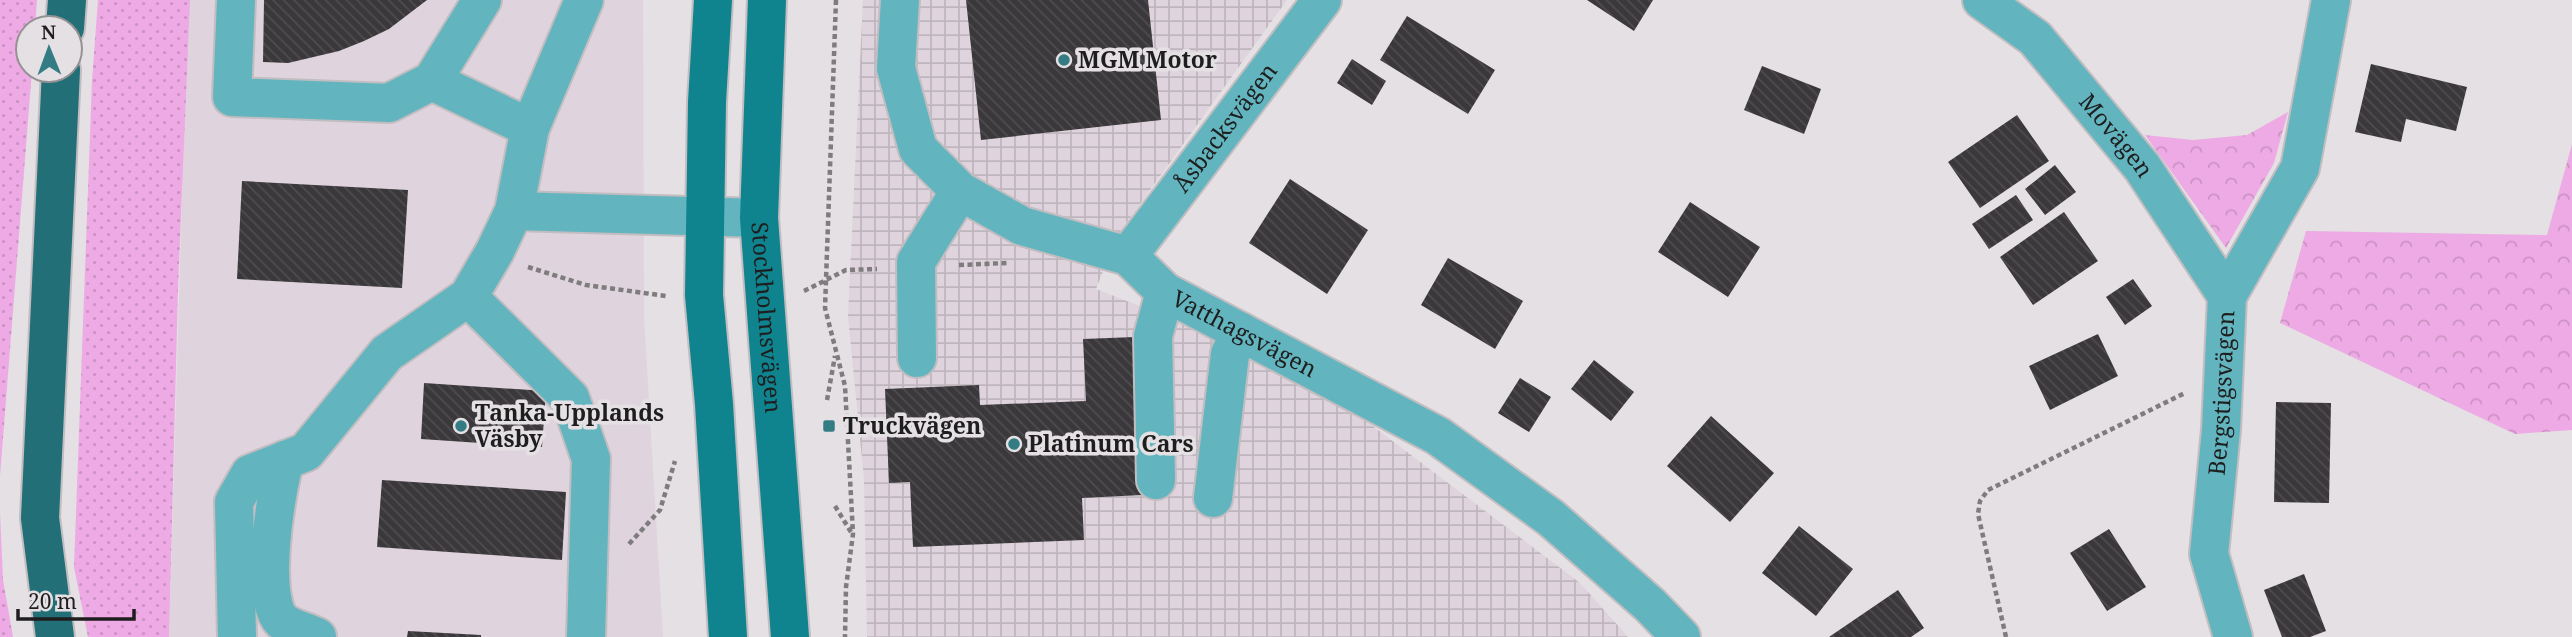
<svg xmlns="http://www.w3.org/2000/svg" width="2572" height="637" font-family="'Noto Serif',serif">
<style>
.built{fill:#dfd4dd}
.industrial{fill:url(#industrial-grid)}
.grass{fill:url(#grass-dots)}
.forest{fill:url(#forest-crowns)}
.building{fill:url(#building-back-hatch)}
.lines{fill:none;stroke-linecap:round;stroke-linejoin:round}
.minor-casing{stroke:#c1bdc0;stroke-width:42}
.major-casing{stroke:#c1bdc0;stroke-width:42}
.highway-casing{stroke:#c1bdc0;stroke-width:42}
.path{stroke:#7e7c7d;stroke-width:4.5;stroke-dasharray:5 3.5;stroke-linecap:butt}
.minor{stroke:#62b5bf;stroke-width:38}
.major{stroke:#0f848f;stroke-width:38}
.highway{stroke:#236f77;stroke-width:38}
.poi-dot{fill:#347c84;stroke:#e4e0e3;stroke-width:2.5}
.labels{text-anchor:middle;stroke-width:7;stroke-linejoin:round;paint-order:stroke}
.poi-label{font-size:23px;font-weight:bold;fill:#1f1e1f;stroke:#e4e0e3;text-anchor:start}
.street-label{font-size:23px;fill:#1f1e1f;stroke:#e4e0e3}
</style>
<defs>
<pattern id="industrial-grid" width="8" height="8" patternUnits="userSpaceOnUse" patternTransform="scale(1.75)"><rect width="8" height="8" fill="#dfd4dd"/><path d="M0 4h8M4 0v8" fill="none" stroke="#bfb6bd"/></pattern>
<pattern id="grass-dots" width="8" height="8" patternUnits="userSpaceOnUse" patternTransform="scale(1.75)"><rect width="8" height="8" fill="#eeaae4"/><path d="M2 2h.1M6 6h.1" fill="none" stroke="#cc92c3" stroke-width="1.8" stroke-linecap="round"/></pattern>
<pattern id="forest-crowns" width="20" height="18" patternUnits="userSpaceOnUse" patternTransform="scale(1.75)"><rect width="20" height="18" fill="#eeaae4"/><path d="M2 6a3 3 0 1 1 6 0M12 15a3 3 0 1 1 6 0" fill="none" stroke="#cc92c3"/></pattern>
<pattern id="building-back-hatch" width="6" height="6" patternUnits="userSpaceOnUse" patternTransform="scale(1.75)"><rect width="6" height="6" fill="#3b383b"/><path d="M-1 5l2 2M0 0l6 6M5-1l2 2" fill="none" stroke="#4e4c4e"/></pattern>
</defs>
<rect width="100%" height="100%" fill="#e4e0e3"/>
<!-- built -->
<path class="built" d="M188,0h455l1,317 19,320h-494z"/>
<!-- industrial -->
<path class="industrial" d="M863,0h424l-170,236 -21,53 72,28 177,88 235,178 48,54h-761l-3,-158 -16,-163z"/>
<!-- grass -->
<path class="grass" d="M0,0h37l-2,28h-7v42h4l-32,406z
M98,0h92l-12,288 -9,349h-81l-14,-70 18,-486z
M0,512l3,68 10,57h-13z"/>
<!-- forest -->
<path class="forest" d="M2288,112l-14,51 -48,85 -81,-113 48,5 54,-5z
M2572,144v286l-57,4 -235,-111 26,-92 241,4z"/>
<!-- building -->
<path class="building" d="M264,0h163l-38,29 -25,12 -25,10 -51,12 -25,-1z
M966,0h182l13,120 -180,20z
M1587,0h66l-19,31z
M1407,16l88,54 -27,44 -88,-54z
M1352,59l34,22 -14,24 -35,-22z
M2371,64l96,23 -11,44 -50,-12 -5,23 -46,-10z
M1762,66l59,23 -17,45 -60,-24z
M2017,115l32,46 -69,47 -32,-46z
M2055,165l21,27 -31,23 -20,-26z
M1290,179l78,51 -41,64 -78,-51z
M242,181l166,9 -6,98 -165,-9z
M2016,195l17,25 -44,29 -17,-25z
M1690,202l70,45 -32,50 -70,-45z
M2064,212l34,49 -65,44 -33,-48z
M1448,258l75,43 -28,48 -74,-44z
M2133,279l19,27 -27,19 -19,-28z
M2098,334l20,42 -68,34 -21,-44z
M1135,337l7,158 -60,3 2,42 -171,7 -3,-65 -21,1 -4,-94 94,-4 1,20 106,-4 -3,-62z
M1594,360l40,32 -23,29 -40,-32z
M1520,378l31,19 -22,35 -31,-19z
M424,383l122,8 -4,56 -121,-8z
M2276,402l55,1 -2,100 -55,-1z
M1711,416l63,57 -44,49 -63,-56z
M382,480l184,12 -4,68 -185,-13z
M1799,526l54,43 -37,47 -54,-43z
M2109,529l37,58 -39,24 -37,-58z
M2304,574l22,57 -16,6h-28l-18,-47z
M1898,590l26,38 -13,9h-82z
M408,631l73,4v2h-74z"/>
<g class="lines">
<!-- minor casing -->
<g class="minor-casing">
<g id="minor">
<path d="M236,0l-4,97 157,6 43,-22 50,-81"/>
<path id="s1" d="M900,0l-4,68 22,81 42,42 62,35 106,30 37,36 273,144 113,82 99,87 31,32"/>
<path id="s2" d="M1982,0l53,38 107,129 85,129"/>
<path d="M432,81l98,47"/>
<path d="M514,211l245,7"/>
<path id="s3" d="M1128,256l194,-256"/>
<path d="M468,297l102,101 21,61 -5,178"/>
<path d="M917,358l-1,-96 44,-71"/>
<path d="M285,460c-9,30 -27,138 -3,161 8,7 25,11 35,16"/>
<path d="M1156,480l-3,-144 12,-44"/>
<path d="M1213,498l17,-144 11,-22"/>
<path d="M237,637l-3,-135 16,-28 56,-22 81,-99 81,-56 27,-46 19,-40 16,-83 54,-128"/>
<path id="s4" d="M2233,637l-24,-83 12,-124 6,-134 73,-128 31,-168"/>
</g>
</g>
<!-- major casing -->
<g class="major-casing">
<g id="major">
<path d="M713,0l-6,102 -3,193 10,109 14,233"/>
<path id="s5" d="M767,0l-8,218 31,419"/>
</g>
</g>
<!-- highway casing -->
<g class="highway-casing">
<path id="highway" d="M65,28l2,-28
M55,637l-15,-119 21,-448"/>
</g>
<!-- path -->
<path class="path" d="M836,0l-11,308 20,78 8,148 -7,53 -1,50
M959,265l48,-2
M528,267l58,18 80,11
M804,291l42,-21 31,-1
M827,400l8,-44
M835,506l16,26
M629,544l31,-34 15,-49
M2006,637l-28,-123 2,-13 8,-11 197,-97"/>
<!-- minor -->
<use href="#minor" class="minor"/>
<!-- major -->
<use href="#major" class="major"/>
<!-- highway -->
<use href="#highway" class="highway"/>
</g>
<!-- markers -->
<g class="poi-dot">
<circle cx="1064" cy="60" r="7"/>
<circle cx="461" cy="426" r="7"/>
<rect x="822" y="419" width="14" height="14" rx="3.5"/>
<circle cx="1014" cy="444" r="7"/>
</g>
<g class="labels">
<!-- poi labels -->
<g class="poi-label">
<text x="1078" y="68">MGM Motor</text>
<text x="475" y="421">Tanka-Upplands<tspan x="475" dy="26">Väsby</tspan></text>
<text x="843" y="434">Truckvägen</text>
<text x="1028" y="452">Platinum Cars</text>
</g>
<!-- street labels -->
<g class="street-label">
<text dy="8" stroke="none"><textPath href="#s3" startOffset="161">Åsbacksvägen</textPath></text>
<text dy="8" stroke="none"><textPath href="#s2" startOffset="192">Movägen</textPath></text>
<text dy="8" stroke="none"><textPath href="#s5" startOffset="318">Stockholmsvägen</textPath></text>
<text dy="8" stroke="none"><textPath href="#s1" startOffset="534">Vatthagsvägen</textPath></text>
<text dy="8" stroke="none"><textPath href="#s4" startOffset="248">Bergstigsvägen</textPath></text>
</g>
</g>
<!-- north arrow -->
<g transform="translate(49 49) rotate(359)"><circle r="33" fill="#e4e0e3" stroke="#959295" stroke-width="2"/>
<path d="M0-5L12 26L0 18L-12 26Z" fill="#347c84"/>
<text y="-10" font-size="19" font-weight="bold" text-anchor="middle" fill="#1f1e1f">N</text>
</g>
<!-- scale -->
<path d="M18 609v10h116v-10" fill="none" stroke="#1f1e1f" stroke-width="3.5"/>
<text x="28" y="609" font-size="21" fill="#1f1e1f" stroke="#e4e0e3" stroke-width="5" paint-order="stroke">20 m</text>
</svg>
